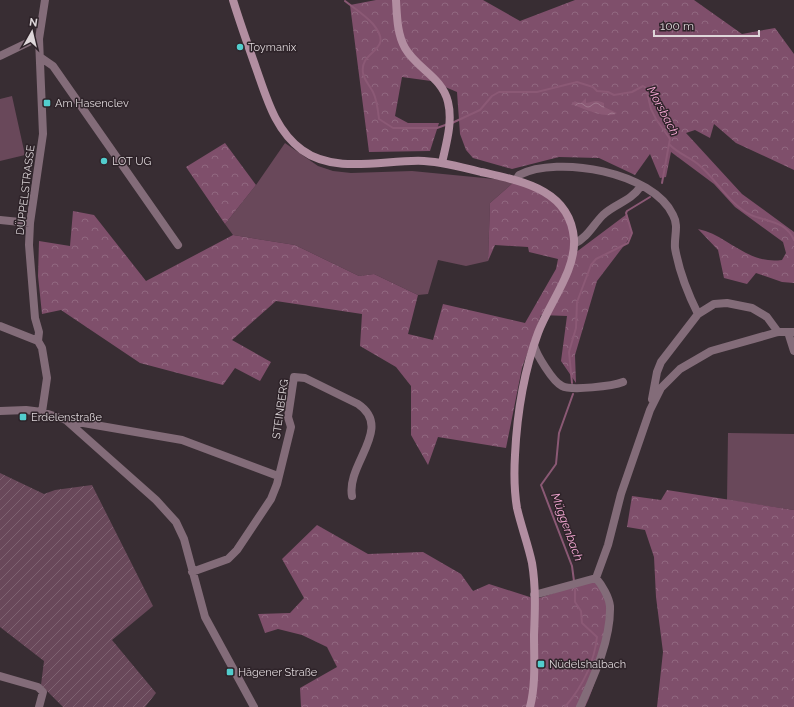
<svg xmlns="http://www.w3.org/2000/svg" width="794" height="707" font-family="Raleway,sans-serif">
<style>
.grass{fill:#69485a}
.forest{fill:url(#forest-crowns)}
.garden{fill:url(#garden-furrows)}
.water{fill:url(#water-waves)}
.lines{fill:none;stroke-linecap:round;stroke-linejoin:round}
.stream{stroke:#8b5975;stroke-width:2}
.street{stroke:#836c79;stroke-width:8}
.secondary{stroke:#b28ea1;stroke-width:8}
.poi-dot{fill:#52cdcd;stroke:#2e2329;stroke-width:1.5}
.labels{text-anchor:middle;stroke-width:3;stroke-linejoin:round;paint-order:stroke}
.poi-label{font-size:11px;fill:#ded7da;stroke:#2e2329;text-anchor:start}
.street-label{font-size:11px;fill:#ded7da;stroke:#2e2329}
.water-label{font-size:12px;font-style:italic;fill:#f9abd7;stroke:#2e2329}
</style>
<defs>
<pattern id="forest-crowns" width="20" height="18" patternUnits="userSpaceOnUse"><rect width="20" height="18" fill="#7f4f6b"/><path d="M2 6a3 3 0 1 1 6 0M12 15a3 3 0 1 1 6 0" fill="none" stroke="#916880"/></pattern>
<pattern id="garden-furrows" width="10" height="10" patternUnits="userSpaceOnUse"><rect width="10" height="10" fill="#69485a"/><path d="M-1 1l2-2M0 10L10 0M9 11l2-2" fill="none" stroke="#7e6271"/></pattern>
<pattern id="water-waves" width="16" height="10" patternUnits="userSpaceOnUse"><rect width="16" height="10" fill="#8b5975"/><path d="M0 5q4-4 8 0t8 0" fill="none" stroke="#a0788e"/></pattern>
</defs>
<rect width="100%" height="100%" fill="#382d33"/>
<!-- grass -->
<path class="grass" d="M12,96l13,59 -25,6v-62z
M285,143l33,23 15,5 18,2 61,-2 103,10 -25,22 -2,58 -22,5 -28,-6 -10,34 -10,1 -44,-21 -15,2 -64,-31 -62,-10 -8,-11 31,-39z
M728,433l66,1v76l-67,-10z"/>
<!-- forest -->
<path class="forest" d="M376,0h107l37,21 55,-21h119l48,34 33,-6 19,26v116l-58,-27 -22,-19 -4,14 -15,-8 -9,3 56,61 52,38v51l-12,-1 -26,-9 -9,11 -23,-6 -6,-28 -20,-21c30,6 49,36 84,31l4,-7 -3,-11 -48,-35 -21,-23 -43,-32 -5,25 -6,1 -10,-24 -15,21 -36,-17 -40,-1 -47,12 -39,-11 -7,-8 -6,-16 -3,-42 -26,-11 -29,-4 -7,39 13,7h31l-9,28 -61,1 -19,-147z
M225,143l31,42 -31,39 -39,-57z
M515,181c24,7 49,24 55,50 2,8 1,17 1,25l56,-42 5,21 -35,46 -22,74 1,28 -15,-22 6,-45 -26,-1 -19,53 -16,80 -68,-11 -10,28 -17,-30v-49l-15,-19 -36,-21 2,-32 -86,-13 -44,39 39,22 -11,19 -25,-13 -12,17 -83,-22 -79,-53 -19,4 -4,-38 1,-35 31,5 3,-35 21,4 52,66 87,-46 62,10 64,31 15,-2 44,21 -10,39 25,6 10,-36 82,19 31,-54 2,-10 -29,-7 -1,-5 -33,-2 -7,16 2,-58z
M667,490l127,20v197h-137l6,-55 -7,-55 -2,-40 -9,-27 -18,-3 5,-31 29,4z
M317,525l51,29 55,-2 38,22 12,17 16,-7 47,15 60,-20c4,8 9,17 11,26 5,23 -11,81 -22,102h-284l-1,-19 37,-21 -10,-20 -25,-12 -24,-6 -13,4 -7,-19 32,-1 14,-15 -22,-39z"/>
<!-- garden -->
<path class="garden" d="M0,473l44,21 11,-4 37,-5 61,121 -41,34 44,53 -11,14h-82l-22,-22 3,-24 -44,-34z"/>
<!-- water -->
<path class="water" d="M586,98v5c8,-1 9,-4 18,0v4l13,6c-9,7 -36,-5 -45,-9l1,-2 8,1z"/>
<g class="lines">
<!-- stream -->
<path class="stream" d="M345,1c9,7 20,14 28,23 23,28 -14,25 -10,49 1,7 7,13 10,19 4,8 5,18 6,27l14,9h44l11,-4
M452,123l28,-13 12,-14 7,-4h38l40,-10 16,5 4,4 11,1 6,3 18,-3 11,-6 3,2 5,21 5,10 14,20 -1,5c9,10 21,13 30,21 17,14 32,41 52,50 17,7 35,6 43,25
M662,183l7,-39
M572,383l-3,-31 7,-24 1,-26 14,-37 5,-6 32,-16 4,-10 -6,-20 1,-2 23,-14
M573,394l-14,39 -3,31 -15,21 31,81 2,15
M565,707c17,-20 29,-43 32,-70l-15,-14 -1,-12 -6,-9v-15"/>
<!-- street -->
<path class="street" d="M0,56l31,-15 8,-2
M40,57l13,9 125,179
M516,180l3,-5c39,-20 134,-3 154,40 6,11 1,21 2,33 4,23 12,44 23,66
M0,220l30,3
M574,244c14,-7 19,-19 29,-29 13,-12 27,-13 38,-29
M0,326l38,15
M788,332l6,19
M534,345c2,9 19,37 28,41 9,5 51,0 61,-4
M652,399l5,-27 4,-10 37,-48 16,-10 13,-1 25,5 15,9 11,15
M0,411l26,-1 16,2 24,8 116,20 96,36
M42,412l5,-34 -5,-30 -4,-7 1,-9 -4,-14 -6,-73 1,-22 13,-89 -4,-95 6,-39
M66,420l90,80 20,22 8,17 21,78 49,90
M192,572l36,-13 9,-9 34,-51 6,-15 14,-57 -3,-10 6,-40 11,1 53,26c36,24 -12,60 -6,92
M534,595l62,-17 12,-33 13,-51 29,-84 11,-22 19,-19 31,-18 67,-19h16
M0,676l38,11 5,5 -4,15
M580,707c14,-31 31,-67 30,-101 -1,-9 -8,-21 -14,-28"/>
<!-- secondary -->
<path class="secondary" d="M233,0c7,23 15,45 23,68 11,31 19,62 46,82 34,25 84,9 122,11 19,1 38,6 57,11 40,9 89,17 93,67 2,32 -25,64 -36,94 -14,38 -21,81 -23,122 -1,17 -1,35 2,53 4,18 11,36 15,55 4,24 3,49 2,72 0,24 2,49 -4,72
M396,0c1,16 1,34 9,48 12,21 37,29 43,54 5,20 -2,42 -6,61"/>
</g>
<!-- markers -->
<g class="poi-dot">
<circle cx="240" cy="47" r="4"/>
<rect x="43" y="99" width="8" height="8" rx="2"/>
<circle cx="104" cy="161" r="4"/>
<rect x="19" y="413" width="8" height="8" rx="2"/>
<rect x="537" y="660" width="8" height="8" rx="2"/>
<rect x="226" y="668" width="8" height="8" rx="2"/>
</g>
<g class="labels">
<!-- poi labels -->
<g class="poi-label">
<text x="248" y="51">Toymanix</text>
<text x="55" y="107">Am Hasenclev</text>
<text x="112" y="165">LOT UG</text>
<text x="31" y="421">Erdelenstraße</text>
<text x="549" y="668">Nüdelshalbach</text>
<text x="238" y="676">Hägener Straße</text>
</g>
<!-- street labels -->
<g class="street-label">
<text transform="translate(25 190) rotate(-83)" y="4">DÜPPELSTRASSE</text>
<text transform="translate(280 409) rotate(-82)" y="4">STEINBERG</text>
</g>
<!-- water labels -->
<g class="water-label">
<text transform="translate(663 111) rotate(62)" y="4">Morsbach</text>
<text transform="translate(567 527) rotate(70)" y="4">Müggenbach</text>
</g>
</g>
<!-- north arrow -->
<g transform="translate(32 32) rotate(8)" stroke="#2e2329" stroke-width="3" paint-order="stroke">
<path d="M0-3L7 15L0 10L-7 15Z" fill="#ded7da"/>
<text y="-6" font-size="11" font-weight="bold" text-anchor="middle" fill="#ded7da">N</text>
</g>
<!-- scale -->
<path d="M654 30v6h105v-6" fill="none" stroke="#ded7da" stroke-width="2"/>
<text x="660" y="30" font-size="12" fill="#ded7da" stroke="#2e2329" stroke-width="3" paint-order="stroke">100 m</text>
</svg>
